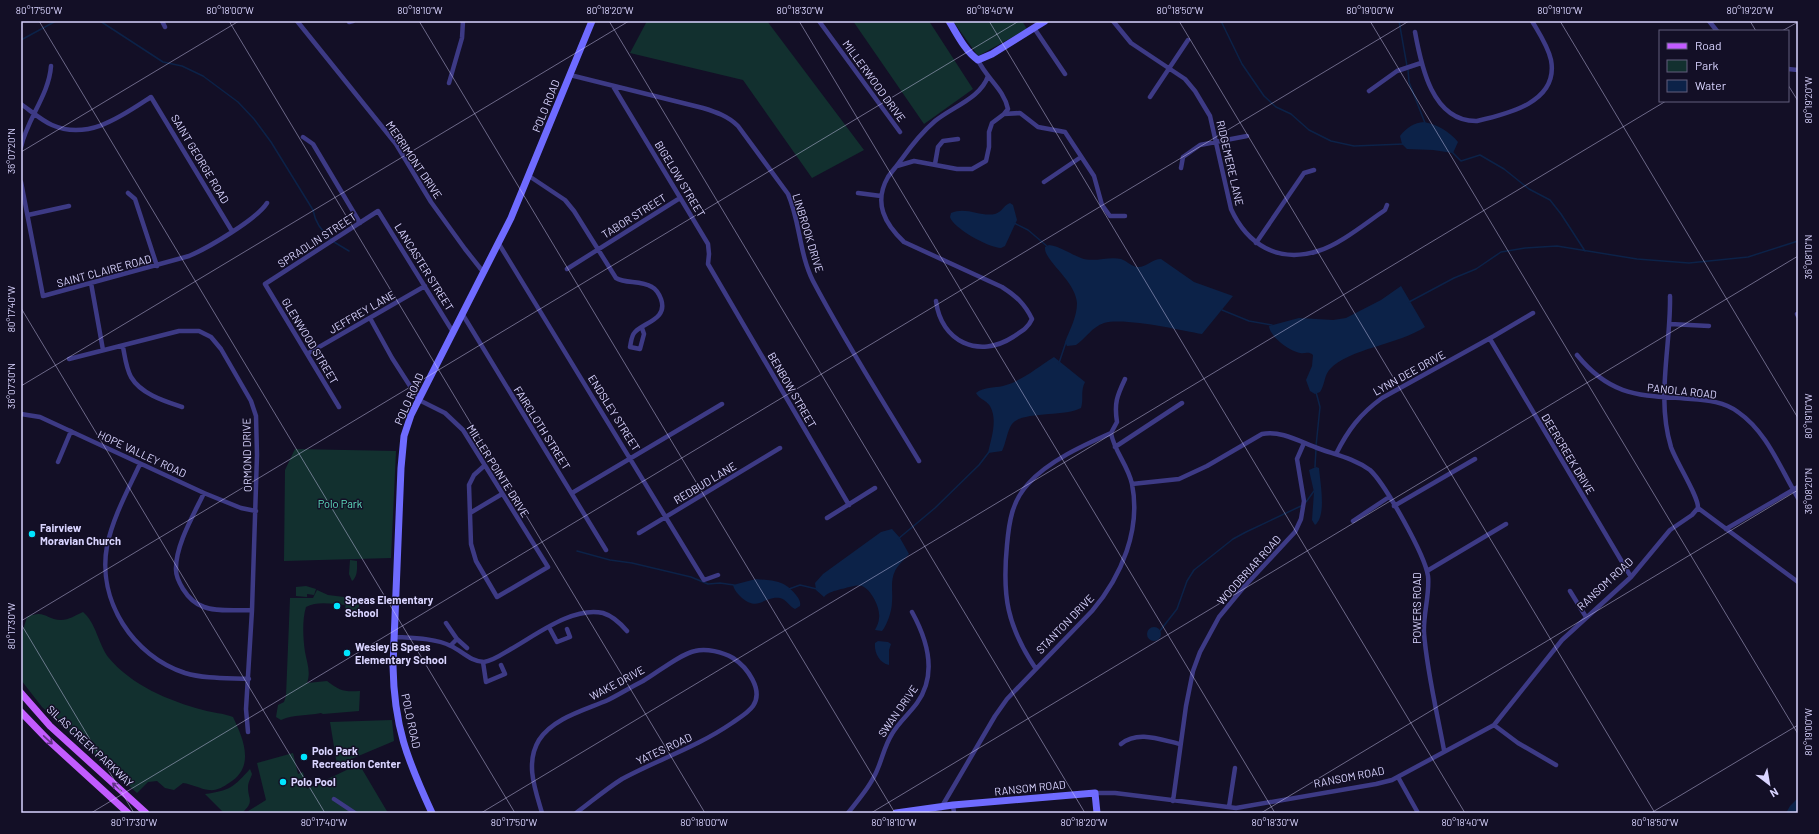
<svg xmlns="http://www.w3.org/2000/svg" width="1819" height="834" font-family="Barlow,sans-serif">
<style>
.green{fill:#12302f}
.water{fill:#0c2248}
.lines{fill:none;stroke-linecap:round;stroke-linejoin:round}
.stream{stroke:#0c2248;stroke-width:1.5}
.street{stroke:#3d3a85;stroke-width:4.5}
.secondary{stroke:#6f6bff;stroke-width:7}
.primary{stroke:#c25bff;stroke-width:7}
.oneway{stroke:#623188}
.ticks{fill:none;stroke:#d9d4ff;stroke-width:1;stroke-opacity:0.45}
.poi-dot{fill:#00e5ff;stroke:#130f26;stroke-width:1.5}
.labels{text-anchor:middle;stroke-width:3;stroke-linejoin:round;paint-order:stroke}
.street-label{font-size:11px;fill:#d9d4ff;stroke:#130f26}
.park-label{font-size:11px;fill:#5fe0c0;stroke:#130f26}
.poi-label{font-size:11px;font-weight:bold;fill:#d9d4ff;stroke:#130f26;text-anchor:start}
.neatline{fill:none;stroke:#d9d4ff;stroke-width:1.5}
.ticks-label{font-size:10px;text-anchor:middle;fill:#d9d4ff}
</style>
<rect width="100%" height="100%" fill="#130f26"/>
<!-- green -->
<path class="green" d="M647,21h120l97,129 -52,28 -69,-98 -113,-27z
M853,21h76l44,68 -49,35z
M953,21h69l5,8 -49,27z
M295,449l101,2 -5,107 -107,3 1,-91z
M350,560l7,1c0,7 1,15 -5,20l-3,-7z
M306,586l10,3 -2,6 -7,-1v3l-11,-1v-9z
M317,590l11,5 16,2 1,8c-13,-1 -28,-4 -39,2 -4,13 -3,31 -1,45 2,11 6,20 2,31l20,-2c13,10 17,11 33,10l-1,20 -36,3 -2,-1c-15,3 -26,1 -40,7l-5,-3 2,-12 6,-3 2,-6 4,-98h23z
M346,599l13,1v12h-14z
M83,612c13,11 15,31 25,45 23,28 61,44 95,53 10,3 20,3 30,7 10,21 23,50 -4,66 -6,4 -12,8 -20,7 -9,-1 -17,-6 -26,-7l-9,7 -9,-2 -8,-7 -9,1 -11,11 -95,-86 -21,-27v-44l6,-19c18,-8 19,3 34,3 8,0 15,-5 22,-8z
M392,720l2,21 -57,24 -7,-43z
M293,753l5,21 5,-2 4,17 52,-25 29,49h-143l21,-13 -9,-37z
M250,769l2,5c-1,4 -4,8 -4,13 0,13 7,14 -6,26h-18l-19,-19c24,-3 29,-7 45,-25z"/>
<!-- water -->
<path class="water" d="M1424,122c14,3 25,9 34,20l-5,11 -20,-3 -26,-1 -5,-5 -2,-8c7,-9 14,-13 24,-14z
M1010,203l3,2 4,15 -12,26 -4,2c-12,0 -48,-20 -51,-31l1,-4c15,-7 29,4 44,1 7,-2 9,-9 15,-11z
M1049,245c13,2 21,9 32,13 13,5 27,-2 40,1 6,2 11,8 17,8 9,0 14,-8 23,-8l33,23 39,14 -31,38c-22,-4 -78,-17 -98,-11 -12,4 -18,15 -28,22l-9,1 -2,-4c5,-13 12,-25 12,-39 -1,-22 -34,-43 -32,-56z
M1401,286l24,41c-25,17 -77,22 -95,42 -6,6 -5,16 -10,23l-5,2 -5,-3 -4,-11 6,-14 1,-11c-5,-4 -7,-1 -13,-2 -11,-2 -30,-16 -31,-27l30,-8 34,2 13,-2 35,-18z
M1054,357l31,25c-5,10 -1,16 -4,26 -16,9 -60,3 -69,16 -5,7 -6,19 -10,27l-14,2c3,-14 10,-33 2,-47 -4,-6 -11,-7 -14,-13 7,-6 18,-5 27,-7 21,-6 33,-18 51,-29z
M1316,467l3,1c1,14 8,48 -4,57l-3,-5 2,-28 -5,-22z
M892,529l8,9 9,16c-5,6 -11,11 -14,17 -5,10 -2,21 -3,31 0,9 -5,23 -10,29l-7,-1c2,-4 4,-8 4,-12 2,-9 -8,-29 -17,-32 -6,-2 -15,2 -21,3 -6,2 -13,3 -17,8l-8,-7 -1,-7 8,-9 58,-42z
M756,579c18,2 28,1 40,16 3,4 5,7 4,11l-5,3c-6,-3 -9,-10 -15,-11 -17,-2 -21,14 -38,0 -4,-4 -8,-8 -9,-13z
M1147 634a7 7 0 1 1 14 0a7 7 0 1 1-14 0Z
M878,641l10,1 3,2 -2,6v15c-10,-2 -15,-13 -14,-22z
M1798,798v15h-12l4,-7z"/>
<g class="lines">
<!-- stream -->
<path class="stream" d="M100,21l63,41 19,4 21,10 35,26 16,17 17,23 42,68c2,11 9,22 18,29
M1221,21l21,43 22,32 12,11 15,7 18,16 22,11 23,5 50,-2
M1399,21l8,45
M21,40l35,-19
M1408,70l1,12 16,41
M1452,152l9,9 19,-6 24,14 25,20 21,11 11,14 24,37
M1014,223l14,7 20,17
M334,242l15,9
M1409,302l45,-24 22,-9 25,-17 24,-4 32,-2 80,13 52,4 59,-6 50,-16
M1222,310l27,11 23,4
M1059,363l7,-21
M1316,392l4,15 -4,39
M1315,467l1,-18
M1306,502l8,-11
M898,539l37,-31 44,-43 10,-13
M577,551l33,9 22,3 59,14 17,7 12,-1 14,2
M789,589l11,-4 17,4
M1159,632l18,-23 10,-28 7,-11 39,-31 13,-7 55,-26"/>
<!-- street -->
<path class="street" d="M162,21l3,6
M297,21l99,123 35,58 34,47 19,24
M819,21l81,111
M1113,21l18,22 54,36 10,12 15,25 21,93c16,35 47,55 87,42 21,-6 48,-28 67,-41l2,-5
M1709,21l8,10
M349,22l4,-1
M1034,28l31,46
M1415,32c6,33 17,90 62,89 31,-7 82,-19 74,-61 -3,-14 -12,-27 -19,-39
M978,60c8,18 26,29 30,49l-4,5
M1788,69l10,1
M570,75l133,33c13,4 25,8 35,18l50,68c12,27 11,59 25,87 32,61 70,120 106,180
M449,83l13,-45 1,-17
M613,86l95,158 1,10 -1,10 141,241
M1369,91l28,-20 24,-8
M1150,97l38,-57
M21,104c10,7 20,16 31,21 36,16 70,-9 99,-28l81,134
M303,137l10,7 47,79
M21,147c6,-28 28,-52 30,-81
M935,164l3,-17 5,-6 15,-2
M897,166l17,-5 43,8h15l14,-8 3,-14v-15l3,-9 12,-9 16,-1 18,14 27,5 29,44 8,29 8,11h15
M1181,168l2,-11 17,-12 47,-9
M529,176l36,24 9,11 42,67c10,6 24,2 36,9 4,2 7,7 9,12 7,20 -16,23 -26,33 -4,4 -4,11 -5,15l10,2 4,-15 -2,-6
M21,182l22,114 146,-40c19,-8 68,-37 78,-53
M1044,182l37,-25
M128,193l7,6 22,67
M858,193l23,3
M28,215l41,-9
M1256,243l48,-70 10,-3
M499,244l205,336 14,-5
M567,269l113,-71
M91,283l12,67
M936,301c5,41 43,58 77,36 9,-6 15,-9 19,-18 -7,-15 -16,-23 -30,-32l-98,-45c-19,-18 -31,-39 -16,-65 4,-6 9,-11 13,-17 10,-14 21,-28 34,-39 17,-14 46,-23 53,-45
M1797,314l1,2
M463,315l143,235
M370,318l22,40 27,42 26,13 18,17 85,137 -51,30 -21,-36 -5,-17 -2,-59 5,-10 10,-9
M1670,324l39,2
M1490,339l141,238
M123,347c2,10 3,21 8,30 10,17 33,24 51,30
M307,354l118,-68
M1577,355c35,43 64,40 114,44 16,1 34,3 47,13 29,20 42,56 60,86
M69,359l110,-28h20l12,6 10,12 30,52 5,15 1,39 -5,155 -6,99 2,23
M339,407l-74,-123 113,-73 75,121
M21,414l19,3 164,76 37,15 15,3
M1111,433l6,-11c-3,-19 0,-26 8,-43
M1115,447l67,-44
M1336,454c12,-24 24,-40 46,-56l112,-62 39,-23
M58,462l13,-31
M140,464c-12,26 -27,53 -33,82 -10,55 26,110 78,127 20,6 43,5 64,6
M1132,484l47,-5 28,-13 55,-32c20,-4 40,9 58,15 17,6 35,10 50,21 15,14 55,85 58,106 2,18 -5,38 -4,57 3,39 13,79 20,117
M204,493c-10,21 -29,53 -28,77 0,7 4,14 7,19 5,8 12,15 21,18 14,5 33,3 48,3
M572,493l150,-89
M1394,506l81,-47
M1698,508l100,74
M470,513l32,-19
M827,518l48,-30
M1353,521l36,-24
M1726,529l72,-42
M639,533l141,-85
M1427,571l79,-47
M1570,591l16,26
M446,623l11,16
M549,627l8,15 13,-5 -3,-8
M395,637c17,1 40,1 56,9 11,5 20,16 33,16 9,-1 20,-9 27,-13 25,-14 62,-43 92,-36 10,3 18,11 24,18
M451,645l6,-6 10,9
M483,662l3,20 19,-8 -4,-9
M1036,669c-29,-43 -34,-73 -29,-124 2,-23 5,-44 21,-61 20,-23 56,-39 83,-51
M1494,725l24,18 38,22
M1121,744c17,-14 40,-4 59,0
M1398,777l20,36
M1095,793h20l121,15 140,-24 16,-4 102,-55 68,-85 69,-63 39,-47 22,-15 6,-7c1,-11 -22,-46 -27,-61 -15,-49 0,-101 -1,-151
M334,799l21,14
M1173,801l13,-95 7,-35 7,-19 19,-35 24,-29 52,-56 6,-13 3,-18 -7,-42 7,-16
M953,805l1,8
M1229,807l6,-39
M941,808l54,-92 12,-17 85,-88c30,-35 49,-82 40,-127 -4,-19 -18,-33 -21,-51
M542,813c-7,-24 -17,-50 -3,-73 14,-22 46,-30 69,-40 12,-6 23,-13 35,-19 14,-8 37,-27 52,-30 11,-3 28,1 38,7 14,9 31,32 20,48 -5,7 -14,12 -21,17 -35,24 -73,36 -110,56 -16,10 -31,23 -46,34
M848,813c11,-14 24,-29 30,-45 5,-12 7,-23 14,-34 6,-11 17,-20 25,-31 20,-28 11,-62 -5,-91"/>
<!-- secondary -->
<path class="secondary" d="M949,21c8,13 16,30 29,39l14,-6 53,-33
M432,813c-25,-54 -38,-87 -39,-147l8,-198 3,-32 7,-21 100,-197 81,-197
M896,813l57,-8 142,-12 2,20"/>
<!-- primary -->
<path class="primary" d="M21,693l29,33 96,87
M21,712l27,28 80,73"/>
</g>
<!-- one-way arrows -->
<defs><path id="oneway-shaft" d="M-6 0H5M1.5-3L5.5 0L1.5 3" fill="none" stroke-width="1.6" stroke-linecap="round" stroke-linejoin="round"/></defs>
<g class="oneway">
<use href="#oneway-shaft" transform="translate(48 740) rotate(43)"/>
<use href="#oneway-shaft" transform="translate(117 787) rotate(-138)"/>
</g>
<!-- ticks -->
<path class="ticks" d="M39,21l476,792M229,21l476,792M419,21l476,792M609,21l476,792M799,21l476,792M989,21l476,792M1179,21l476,792M1370,21l428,713M1560,21l238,397M1750,21l6,10M1782,31l16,-9M1788,85l10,16M21,152l218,-131M21,308l304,505M21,386l608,-365M21,621l998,-600M21,624l113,189M91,813l1318,-792M481,813l1185,-712M871,813l927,-557M1261,813l537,-323M1651,813l147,-88"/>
<!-- markers -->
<g class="poi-dot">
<circle cx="32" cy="534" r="4"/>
<circle cx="337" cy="606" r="4"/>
<circle cx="347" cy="653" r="4"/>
<circle cx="304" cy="757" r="4"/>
<circle cx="283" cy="782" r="4"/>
</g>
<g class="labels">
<!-- street labels -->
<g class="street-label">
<text transform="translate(874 81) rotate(54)" y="4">MILLERWOOD DRIVE</text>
<text transform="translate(546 106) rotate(-68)" y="4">POLO ROAD</text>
<text transform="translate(200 159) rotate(59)" y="4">SAINT GEORGE ROAD</text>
<text transform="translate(414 160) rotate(56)" y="4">MERRIMONT DRIVE</text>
<text transform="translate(1230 163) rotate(77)" y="4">RIDGEMERE LANE</text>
<text transform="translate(680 179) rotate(59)" y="4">BIGELOW STREET</text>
<text transform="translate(634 216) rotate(-32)" y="4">TABOR STREET</text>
<text transform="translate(808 233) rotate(73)" y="4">LINBROOK DRIVE</text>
<text transform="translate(317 240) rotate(-33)" y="4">SPRADLIN STREET</text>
<text transform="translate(424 267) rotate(58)" y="4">LANCASTER STREET</text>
<text transform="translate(104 271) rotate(-15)" y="4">SAINT CLAIRE ROAD</text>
<text transform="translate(362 312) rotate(-30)" y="4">JEFFREY LANE</text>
<text transform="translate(310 341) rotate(59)" y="4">GLENWOOD STREET</text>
<text transform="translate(1409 373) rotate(-29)" y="4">LYNN DEE DRIVE</text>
<text transform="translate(792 390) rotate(60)" y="4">BENBOW STREET</text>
<text transform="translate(1682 391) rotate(6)" y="4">PANOLA ROAD</text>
<text transform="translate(409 399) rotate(-66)" y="4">POLO ROAD</text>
<text transform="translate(614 413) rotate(58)" y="4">ENDSLEY STREET</text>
<text transform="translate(542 428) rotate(58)" y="4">FAIRCLOTH STREET</text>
<text transform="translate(142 454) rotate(25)" y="4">HOPE VALLEY ROAD</text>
<text transform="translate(1568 454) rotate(59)" y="4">DEERCREEK DRIVE</text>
<text transform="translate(247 455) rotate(-91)" y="4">ORMOND DRIVE</text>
<text transform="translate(498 471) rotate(58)" y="4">MILLER POINTE DRIVE</text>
<text transform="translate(705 483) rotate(-31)" y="4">REDBUD LANE</text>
<text transform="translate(1249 570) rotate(-48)" y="4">WOODBRIAR ROAD</text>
<text transform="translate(1605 584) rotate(-43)" y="4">RANSOM ROAD</text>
<text transform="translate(1417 608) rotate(-90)" y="4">POWERS ROAD</text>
<text transform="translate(1065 624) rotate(-46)" y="4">STANTON DRIVE</text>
<text transform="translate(617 683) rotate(-28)" y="4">WAKE DRIVE</text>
<text transform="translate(898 711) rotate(-55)" y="4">SWAN DRIVE</text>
<text transform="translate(411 721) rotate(78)" y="4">POLO ROAD</text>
<text transform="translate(90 746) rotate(43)" y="4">SILAS CREEK PARKWAY</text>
<text transform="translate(664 749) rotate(-25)" y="4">YATES ROAD</text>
<text transform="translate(1349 777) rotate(-11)" y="4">RANSOM ROAD</text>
<text transform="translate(1030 788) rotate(-6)" y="4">RANSOM ROAD</text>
</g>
<!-- park labels -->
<g class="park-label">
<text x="340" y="508">Polo Park</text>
</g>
<!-- poi labels -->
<g class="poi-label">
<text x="40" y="532">Fairview<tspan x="40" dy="13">Moravian Church</tspan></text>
<text x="345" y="604">Speas Elementary<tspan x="345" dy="13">School</tspan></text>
<text x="355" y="651">Wesley B Speas<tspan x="355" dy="13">Elementary School</tspan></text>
<text x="312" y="755">Polo Park<tspan x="312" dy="13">Recreation Center</tspan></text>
<text x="291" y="786">Polo Pool</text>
</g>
</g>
<!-- border -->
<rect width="1819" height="834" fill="none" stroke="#130f26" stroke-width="44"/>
<!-- legend -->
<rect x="1659" y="30" width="130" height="72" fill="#130f26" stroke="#625e7d"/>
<rect x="1667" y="43" width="20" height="6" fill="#c25bff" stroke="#625e7d"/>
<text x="1695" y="50" font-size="12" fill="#d9d4ff">Road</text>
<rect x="1667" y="60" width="20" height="12" fill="#12302f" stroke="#625e7d"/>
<text x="1695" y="70" font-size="12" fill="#d9d4ff">Park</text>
<rect x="1667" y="80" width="20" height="12" fill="#0c2248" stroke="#625e7d"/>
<text x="1695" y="90" font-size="12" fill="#d9d4ff">Water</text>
<!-- north arrow -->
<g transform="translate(1769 784) rotate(149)" stroke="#130f26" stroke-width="3" paint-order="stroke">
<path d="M0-3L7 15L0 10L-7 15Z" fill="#d9d4ff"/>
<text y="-6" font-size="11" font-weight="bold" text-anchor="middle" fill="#d9d4ff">N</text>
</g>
<rect x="22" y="22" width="1775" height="790" class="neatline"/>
<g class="ticks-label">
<text x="39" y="14">80°17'50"W</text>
<text x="230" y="14">80°18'00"W</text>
<text x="420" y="14">80°18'10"W</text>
<text x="610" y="14">80°18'20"W</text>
<text x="800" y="14">80°18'30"W</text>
<text x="990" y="14">80°18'40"W</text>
<text x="1180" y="14">80°18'50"W</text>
<text x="1370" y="14">80°19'00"W</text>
<text x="1560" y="14">80°19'10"W</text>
<text x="1750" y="14">80°19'20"W</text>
<text transform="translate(1808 100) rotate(-90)" y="4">80°19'20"W</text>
<text transform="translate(11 151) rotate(-90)" y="4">36°07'20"N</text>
<text transform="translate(1808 257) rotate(-90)" y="4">36°08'10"N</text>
<text transform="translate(11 309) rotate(-90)" y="4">80°17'40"W</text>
<text transform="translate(11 386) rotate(-90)" y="4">36°07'30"N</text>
<text transform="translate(1808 416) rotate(-90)" y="4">80°19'10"W</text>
<text transform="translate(1808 491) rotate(-90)" y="4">36°08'20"N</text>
<text transform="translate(11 626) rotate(-90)" y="4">80°17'30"W</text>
<text transform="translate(1808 732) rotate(-90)" y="4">80°19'00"W</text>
<text x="134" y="826">80°17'30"W</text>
<text x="324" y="826">80°17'40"W</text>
<text x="514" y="826">80°17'50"W</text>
<text x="704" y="826">80°18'00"W</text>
<text x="894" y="826">80°18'10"W</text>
<text x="1084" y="826">80°18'20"W</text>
<text x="1275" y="826">80°18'30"W</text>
<text x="1465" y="826">80°18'40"W</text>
<text x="1655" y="826">80°18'50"W</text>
</g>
</svg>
